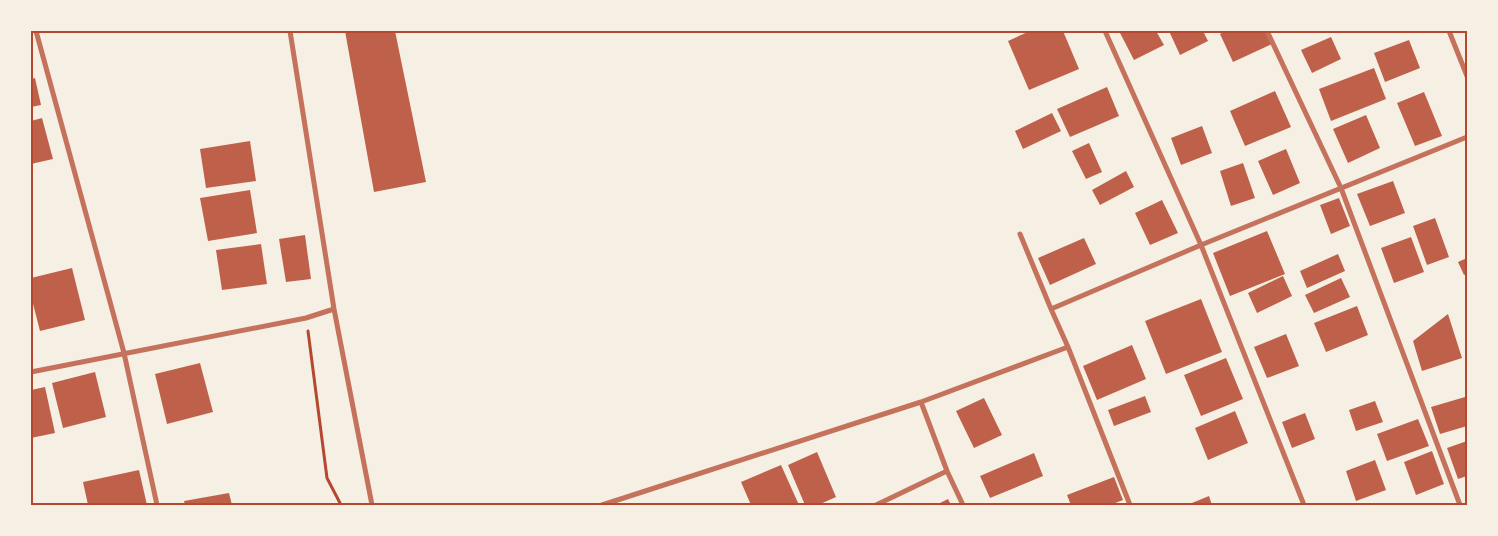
<svg xmlns="http://www.w3.org/2000/svg" width="1498" height="536" font-family="Quicksand,sans-serif">
<style>
.building{fill:#bf614a}
.lines{fill:none;stroke-linecap:round;stroke-linejoin:round}
.path{stroke:#b5482f;stroke-width:3}
.minor{stroke:#c5725c;stroke-width:5}
.neatline{fill:none;stroke:#b5482f;stroke-width:2}
</style>
<rect width="100%" height="100%" fill="#f6efe4"/>
<!-- building -->
<path class="building" d="M345,31h50l31,151 -52,10z
M1030,31h33l16,38 -50,21 -21,-49z
M1119,31h37l8,14 -30,15z
M1169,31h34l5,10 -28,14z
M1225,31h42l5,13 -39,18 -13,-28z
M1331,37l10,22 -29,14 -11,-23z
M1409,40l11,28 -35,14 -11,-29z
M1374,68l12,31 -55,22 -12,-32z
M35,78l6,27 -10,2v-28z
M1107,87l12,29 -49,21 -13,-28z
M1275,91l16,36 -46,19 -15,-35z
M1424,92l18,44 -27,10 -18,-43z
M1052,113l9,18 -38,18 -8,-18z
M1366,115l14,33 -32,15 -15,-34z
M42,118l11,41 -22,5v-43z
M1202,126l10,27 -31,12 -10,-27z
M250,141l6,40 -50,7 -6,-39z
M1089,143l13,29 -16,7 -14,-28z
M1286,149l14,34 -27,12 -15,-34z
M1243,163l12,35 -24,8 -11,-35z
M1126,171l8,16 -34,18 -8,-15z
M1393,181l12,32 -35,13 -13,-32z
M250,190l7,43 -49,8 -8,-43z
M1339,198l11,28 -19,8 -11,-29z
M1162,200l16,33 -28,12 -15,-32z
M1435,218l14,39 -22,8 -14,-39z
M1267,231l18,43 -55,22 -17,-43z
M305,235l6,44 -25,3 -7,-43z
M1411,237l13,35 -30,11 -13,-35z
M1084,238l12,26 -46,21 -12,-27z
M261,244l6,40 -45,6 -6,-40z
M1338,254l7,17 -38,17 -7,-17z
M1467,258v16l-3,1 -6,-13z
M72,268l13,52 -45,11 -9,-35v-18z
M1283,276l9,20 -35,17 -9,-20z
M1341,278l9,19 -36,16 -9,-18z
M1201,299l21,53 -56,22 -21,-53z
M1357,306l11,29 -42,17 -12,-29z
M1448,314l14,44 -40,13 -9,-30z
M1286,334l13,32 -32,12 -13,-31z
M1132,345l14,34 -49,21 -14,-34z
M1226,358l17,41 -42,17 -17,-41z
M200,363l13,49 -46,12 -12,-50z
M95,372l11,45 -43,11 -11,-45z
M45,387l10,46 -24,5v-48z
M1145,396l6,16 -37,14 -6,-16z
M1465,397l2,29 -27,8 -9,-27z
M984,398l18,37 -28,13 -18,-37z
M1375,401l8,21 -27,9 -7,-21z
M1235,411l13,32 -40,17 -13,-32z
M1305,413l10,26 -23,9 -10,-26z
M1418,419l11,27 -42,15 -10,-27z
M1467,441v35l-9,3 -11,-31z
M1432,451l12,33 -28,11 -12,-33z
M817,452l19,45 -18,8h-13l-17,-40z
M1034,453l9,23 -53,22 -10,-22z
M1375,460l11,30 -30,11 -10,-30z
M781,465l18,40h-48l-10,-23z
M139,470l8,35h-59l-5,-23z
M1114,477l9,23 -13,5h-39l-4,-10z
M229,493l3,12h-47l-1,-4z
M1209,496l3,9h-25z
M948,499l3,6h-15z"/>
<g class="lines">
<!-- path -->
<path class="path" d="M308,331l19,147 14,27"/>
<!-- minor -->
<path class="minor" d="M36,31l88,322 33,152
M290,31l44,278 38,196
M1267,31l74,157 119,317
M1449,31l18,45
M1020,234l31,75
M1068,347l62,158
M31,372l275,-54 28,-9
M921,402l26,69 16,34
M602,505l319,-103 147,-55 -17,-38 150,-64 -96,-214
M876,505l71,-34
M1304,505l-103,-260 266,-108"/>
</g>
<!-- border -->
<rect width="1498" height="536" fill="none" stroke="#f6efe4" stroke-width="65"/>
<rect x="32" y="32" width="1434" height="472" class="neatline"/>
</svg>
